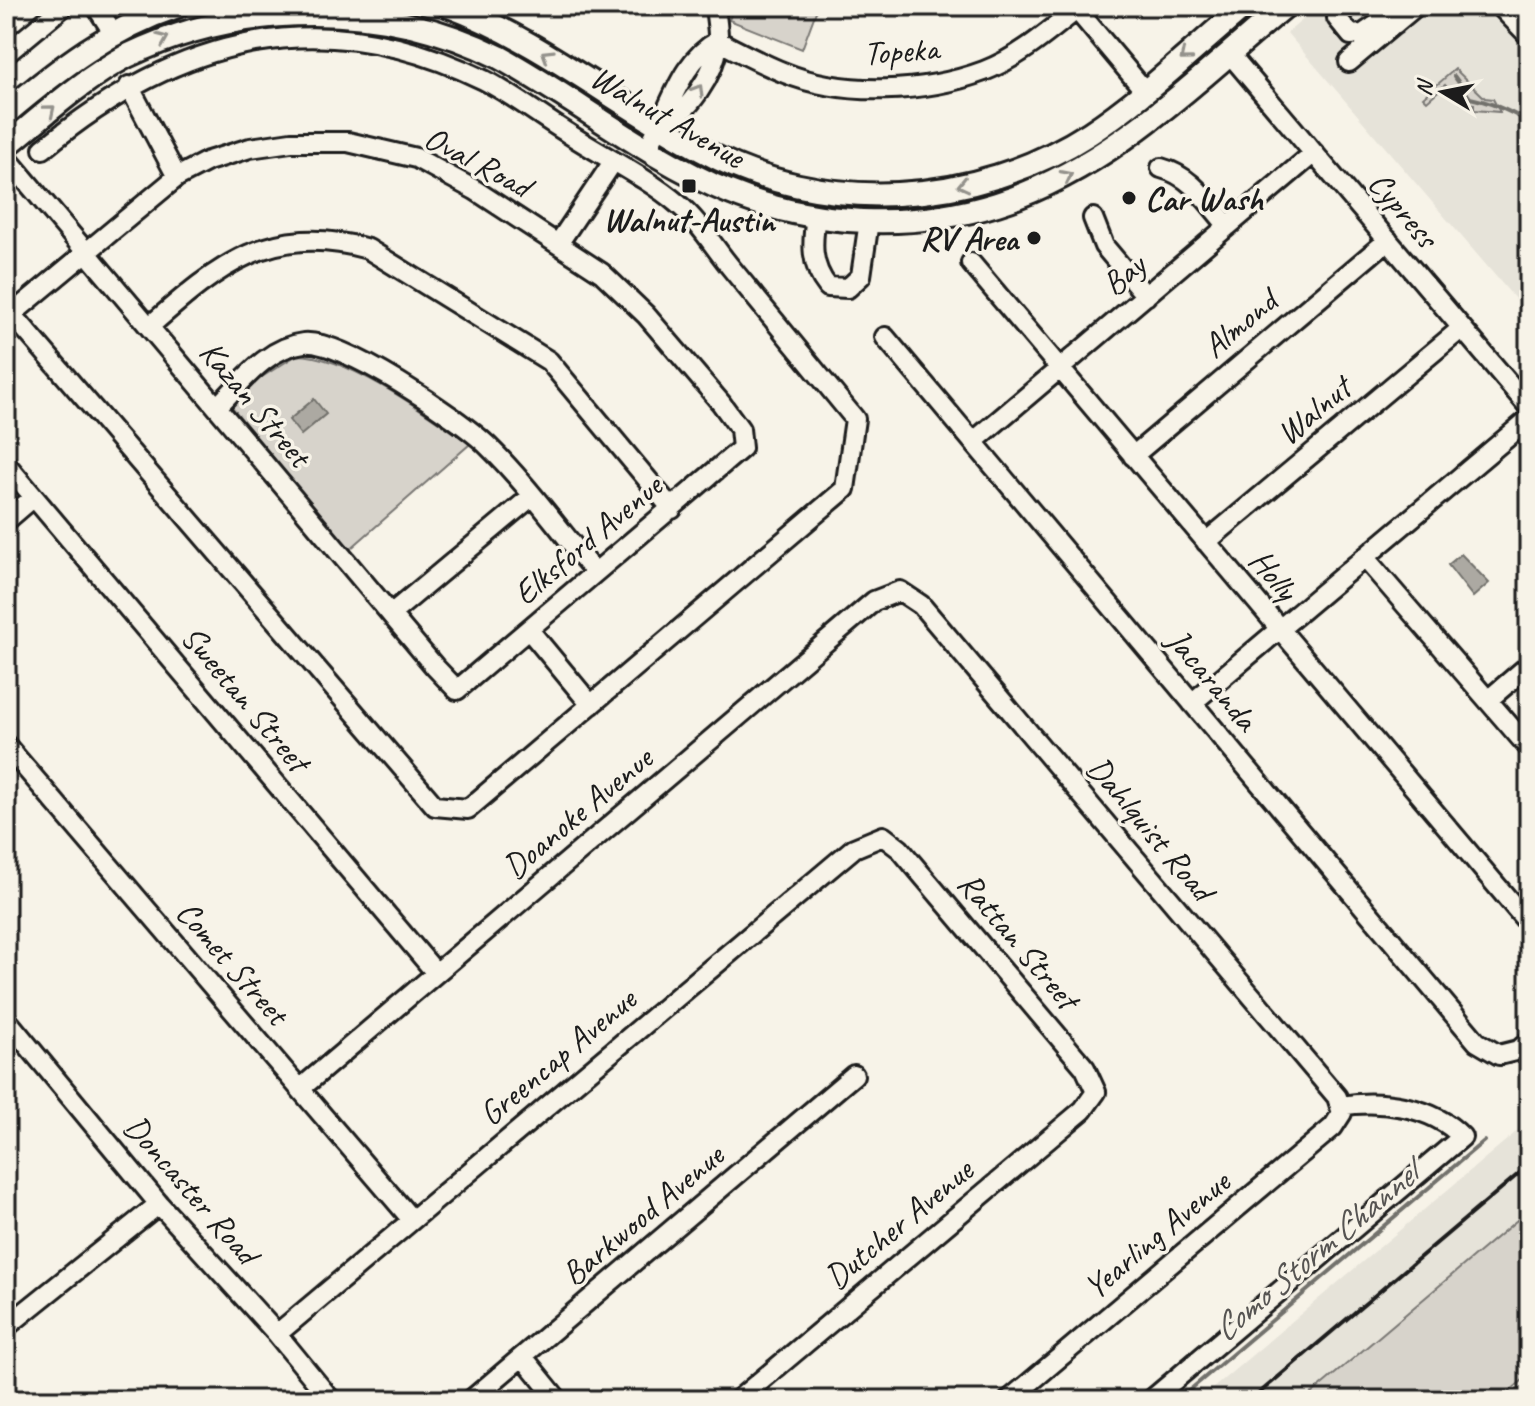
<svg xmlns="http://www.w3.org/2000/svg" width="1535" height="1406" font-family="Caveat,sans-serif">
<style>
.built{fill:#e6e3d9}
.green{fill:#d7d3cb;stroke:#7a7874;stroke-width:2}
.water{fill:#aca9a2;stroke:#72716c;stroke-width:2}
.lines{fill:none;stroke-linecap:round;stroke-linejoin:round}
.stream{stroke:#72716c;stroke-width:4}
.minor-casing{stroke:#1c1c1c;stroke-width:24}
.major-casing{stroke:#1c1c1c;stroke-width:28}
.minor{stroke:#f7f3e8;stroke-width:18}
.major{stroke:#f7f3e8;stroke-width:22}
.rail{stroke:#1c1c1c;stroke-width:4}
.oneway{stroke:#94928c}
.poi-dot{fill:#1c1c1c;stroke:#f7f3e8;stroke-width:3}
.labels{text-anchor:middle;stroke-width:7;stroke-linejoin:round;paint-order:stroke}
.street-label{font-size:34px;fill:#1c1c1c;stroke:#f7f3e8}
.poi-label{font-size:34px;font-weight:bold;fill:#1c1c1c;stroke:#f7f3e8;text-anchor:start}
.water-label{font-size:36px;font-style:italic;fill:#565452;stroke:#f7f3e8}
</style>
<rect width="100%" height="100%" fill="#f7f3e8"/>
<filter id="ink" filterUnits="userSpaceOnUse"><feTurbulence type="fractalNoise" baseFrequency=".0125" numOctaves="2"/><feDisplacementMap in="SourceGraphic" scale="16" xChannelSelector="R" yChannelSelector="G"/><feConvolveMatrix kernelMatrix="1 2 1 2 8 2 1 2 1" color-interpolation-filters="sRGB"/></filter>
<g filter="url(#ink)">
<!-- built -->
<path class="built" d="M1319,6h210v309l-242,-282z
M1529,1121v89l-225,190h-105z"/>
<!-- green -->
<path class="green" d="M734,6h84l-16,43 -73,-29z
M1455,69l30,29 8,1 7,13 -26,-2v-6l-13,-1 -16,-18 -18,16 -4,-4z
M297,355c50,0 132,60 173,89l-121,106 -118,-144 23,-24z
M1529,1210v165l-30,25h-195z"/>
<!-- water -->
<path class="water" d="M314,399l12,15 -25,21 -12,-15z
M1461,554l28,29 -16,14 -25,-32z"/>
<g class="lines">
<!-- stream -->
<path class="stream" d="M1454,76l16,22c21,4 43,15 59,24
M1178,1400l306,-259"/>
<!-- minor casing -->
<g class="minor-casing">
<path id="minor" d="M96,6l18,28
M1340,6l-3,12 14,17 12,-1 25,-17 7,7
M1500,6l29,30
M1077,10l67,80
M718,41c22,11 44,23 67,32 59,24 140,20 199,-2 35,-13 68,-42 97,-65
M1229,53l300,354
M6,54l58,-48
M1349,62l67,-56
M129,86l48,91
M661,126c28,-14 53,-50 57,-82 1,-12 -2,-26 -3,-38
M647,148c23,-35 31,-86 71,-107
M6,157c144,169 286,340 429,510l22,23 285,-242 -2,-19 -19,-26 -75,-88 -44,-42 -127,-83 -59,-32 -68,-16h-57l-41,6 -42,13 -31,16 -165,137
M1161,168c31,8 46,34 67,58
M816,216c-4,26 -6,49 12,71l20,1 13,-12 8,-55
M1093,218l11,28 42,50
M558,244l55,-82
M971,263l558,661
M6,307l429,499 33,3 377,-320 10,-70c-41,-50 -82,-100 -123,-150 -17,-20 -33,-48 -54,-65 -33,-28 -76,-48 -112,-72 -27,-17 -53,-37 -82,-52 -163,-80 -306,-43 -441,69
M150,326c69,-61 121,-104 218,-77l181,112 123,148
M885,337l592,705 22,13 20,-5 10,-9
M217,407c24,-24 50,-60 87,-64 38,-4 155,75 184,103 39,38 72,85 107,126
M973,442l341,-289
M1133,456l255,-216
M6,464l430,509
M6,521l28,-24
M1206,542l256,-214
M1365,558l164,190
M391,614l140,-117
M529,630l62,75
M1488,700l41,-35
M1192,703l337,-284
M6,745l406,475
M6,1019l153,185 118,130 54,66
M300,1089l574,-488 26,-10 21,14 416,492 5,16 -9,14 -324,273
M6,1327l153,-123
M277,1334l577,-486 29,-12 17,13 185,219 11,24 -13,18 -345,290
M523,1357l35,43
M471,1400l383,-325
M1151,1400l311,-263c-29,-31 -82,-38 -122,-31"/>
</g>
<!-- major casing -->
<g class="major-casing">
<path id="major" d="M449,6c91,34 167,98 253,144 120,66 273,57 388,-17 55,-36 104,-85 155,-127
M6,113c52,-44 105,-85 171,-107
M6,146c39,-32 76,-66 121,-90 115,-56 258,-56 372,1 78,43 148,101 230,135 82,34 183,39 268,12 114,-36 198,-123 288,-198"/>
</g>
<!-- minor -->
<use href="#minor" class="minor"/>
<!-- major -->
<use href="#major" class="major"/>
<!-- rail -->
<path class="rail" d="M1251,1400l278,-235"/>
</g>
<!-- one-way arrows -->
<defs><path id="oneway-chevron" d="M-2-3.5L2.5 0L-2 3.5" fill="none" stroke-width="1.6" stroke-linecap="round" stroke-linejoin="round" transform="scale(2)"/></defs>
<g class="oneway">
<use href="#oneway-chevron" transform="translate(163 39) rotate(-23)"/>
<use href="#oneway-chevron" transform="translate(547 55) rotate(-148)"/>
<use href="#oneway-chevron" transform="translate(1185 56) rotate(140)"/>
<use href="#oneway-chevron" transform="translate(698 90) rotate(-59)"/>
<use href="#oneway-chevron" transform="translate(50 110) rotate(-40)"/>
<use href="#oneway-chevron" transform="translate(1067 176) rotate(-27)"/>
<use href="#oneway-chevron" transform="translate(963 185) rotate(167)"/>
</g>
</g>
<!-- markers -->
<g class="poi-dot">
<rect x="681" y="178" width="16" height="16" rx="4"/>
<circle cx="1129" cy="198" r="8"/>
<circle cx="1034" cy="238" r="8"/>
</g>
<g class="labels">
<!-- street labels -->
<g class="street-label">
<text transform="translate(901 50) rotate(-4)" y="12">Topeka</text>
<text transform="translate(668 116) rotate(30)" y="12">Walnut Avenue</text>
<text transform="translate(478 161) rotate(28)" y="12">Oval Road</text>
<text transform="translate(1404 209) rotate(50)" y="12">Cypress</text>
<text transform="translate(1123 274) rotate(-40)" y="12">Bay</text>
<text transform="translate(1239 323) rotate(-40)" y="12">Almond</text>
<text transform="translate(256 403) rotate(50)" y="12">Kazan Street</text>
<text transform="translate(1313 410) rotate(-40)" y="12">Walnut</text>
<text transform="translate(587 539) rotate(-40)" y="12">Elksford Avenue</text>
<text transform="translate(1274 574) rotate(50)" y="12">Holly</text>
<text transform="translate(1213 679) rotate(50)" y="12">Jacaranda</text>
<text transform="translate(246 698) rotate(50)" y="12">Sweetan Street</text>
<text transform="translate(577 812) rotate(-40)" y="12">Doanoke Avenue</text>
<text transform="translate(1151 828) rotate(50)" y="12">Dahlquist Road</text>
<text transform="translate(1019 940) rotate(50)" y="12">Rattan Street</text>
<text transform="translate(233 962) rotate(49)" y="12">Comet Street</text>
<text transform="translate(557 1056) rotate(-40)" y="12">Greencap Avenue</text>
<text transform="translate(192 1189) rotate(49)" y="12">Doncaster Road</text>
<text transform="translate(642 1214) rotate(-40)" y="12">Barkwood Avenue</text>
<text transform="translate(898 1223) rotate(-40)" y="12">Dutcher Avenue</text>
<text transform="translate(1156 1234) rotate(-40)" y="12">Yearling Avenue</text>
</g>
<!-- poi labels -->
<g class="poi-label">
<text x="1145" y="210">Car Wash</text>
<text x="689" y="231" text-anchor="middle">Walnut-Austin</text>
<text x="1018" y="250" text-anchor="end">RV Area</text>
</g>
<!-- water labels -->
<g class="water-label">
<text transform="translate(1314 1251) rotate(-40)" y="13">Como Storm Channel</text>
</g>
</g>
<!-- margin -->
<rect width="1535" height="1406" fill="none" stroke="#f7f3e8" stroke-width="32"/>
<rect x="16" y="16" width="1503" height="1374" fill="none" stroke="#1c1c1c" stroke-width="3" filter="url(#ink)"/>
<!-- north arrow -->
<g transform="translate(1443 92) rotate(280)" stroke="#f7f3e8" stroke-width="6" paint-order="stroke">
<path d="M0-6L14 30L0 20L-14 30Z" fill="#1c1c1c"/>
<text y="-12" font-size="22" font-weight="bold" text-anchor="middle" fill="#1c1c1c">N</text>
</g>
</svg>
